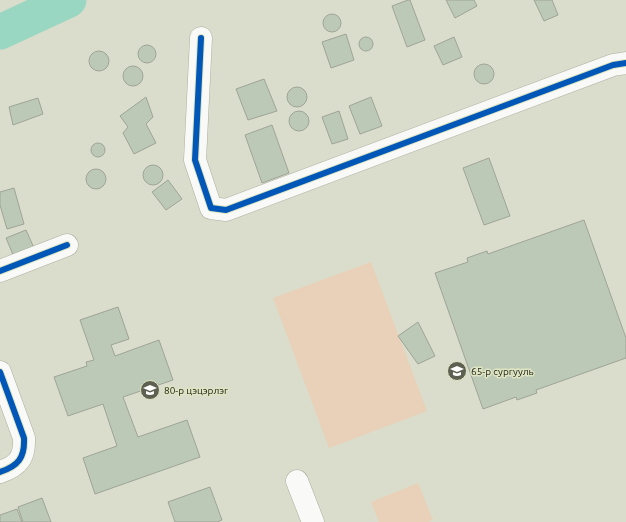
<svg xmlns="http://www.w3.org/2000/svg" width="626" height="522" font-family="Ubuntu,sans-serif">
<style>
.green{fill:#e8d1b8}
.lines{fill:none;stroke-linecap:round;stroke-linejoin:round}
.river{stroke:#99d7c2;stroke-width:35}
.building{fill:#bdc9b7;stroke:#9ea497}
.minor-casing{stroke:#acafa0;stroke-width:23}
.minor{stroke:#f9faf7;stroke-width:22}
.cycleway-casing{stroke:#dfe5c3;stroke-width:8}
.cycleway{stroke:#0057b8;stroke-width:6}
.labels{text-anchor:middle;stroke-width:3;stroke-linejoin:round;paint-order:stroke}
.poi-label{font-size:10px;fill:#1b1d11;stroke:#dfe5c3;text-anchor:start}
</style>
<rect width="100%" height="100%" fill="#daddcb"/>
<!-- green -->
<path class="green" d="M371,262l56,149 -98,37 -56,-150z
M418,483l15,37 -5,2h-49l-8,-20z"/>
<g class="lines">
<!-- river -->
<path class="river" d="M0,32l69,-32"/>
</g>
<!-- building -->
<path class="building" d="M408,0h2l15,40 -18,7 -15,-41z
M446,0h28l3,6 -22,12z
M534,0h18l6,15 -14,6z
M323 23a9 9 0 1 1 18 0a9 9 0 1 1-18 0Z
M346,34l8,26 -23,8 -9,-26z
M454,37l8,20 -19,8 -9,-19z
M359 44a7 7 0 1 1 14 0a7 7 0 1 1-14 0Z
M138 54a9 9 0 1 1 18 0a9 9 0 1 1-18 0Z
M89 61a10 10 0 1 1 20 0a10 10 0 1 1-20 0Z
M474 74a10 10 0 1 1 20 0a10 10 0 1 1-20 0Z
M123 76a10 10 0 1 1 20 0a10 10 0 1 1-20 0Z
M264,79l13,32 -29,9 -12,-31z
M287 97a10 10 0 1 1 20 0a10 10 0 1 1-20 0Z
M146,97l7,20 -7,7 10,19 -22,11 -11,-21 5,-6 -8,-11z
M371,97l11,29 -22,8 -11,-28z
M38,98l5,16 -30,11 -4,-18z
M339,111l9,28 -16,5 -10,-27z
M289 121a10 10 0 1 1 20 0a10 10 0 1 1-20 0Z
M272,125l17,48 -27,10 -17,-48z
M91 150a7 7 0 1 1 14 0a7 7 0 1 1-14 0Z
M489,158l21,58 -26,9 -21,-57z
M143 175a10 10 0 1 1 20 0a10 10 0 1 1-20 0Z
M86 179a10 10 0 1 1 20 0a10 10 0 1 1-20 0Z
M168,180l14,19 -16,11 -14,-18z
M14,188l10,36 -17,5 -7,-24v-13z
M584,220l42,118v20l-90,32 1,3 -20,7 -1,-3 -33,12 -48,-136 33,-11 -1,-4 20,-7 1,3z
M26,230l8,18 -20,9 -8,-19z
M118,307l11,32 -18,6 4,11 44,-16 14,40 -50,17 15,40 49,-17 13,37 -105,37 -12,-36 34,-12 -14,-42 -35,12 -14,-39 33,-11 -1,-4 8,-2 -14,-40z
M418,322l17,34 -17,8 -20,-28z
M210,487l12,33 -5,2h-42l-7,-20z
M42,498l9,24h-28l-5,-15z
M17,509l5,13h-22v-7z"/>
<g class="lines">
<!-- minor casing -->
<g class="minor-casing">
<path id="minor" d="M201,38l-6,122 16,48 15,2 387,-145 13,-2
M0,271l67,-26
M0,372l24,66c1,20 -6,28 -24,34
M297,481l16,41"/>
</g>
<!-- minor -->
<use href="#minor" class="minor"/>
<!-- cycleway casing -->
<g class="cycleway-casing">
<path id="cycleway" d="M201,38l-6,122 16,48 15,2 387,-145 13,-2
M0,271l67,-26
M0,372l24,66c1,20 -6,28 -24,34"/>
</g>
<!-- cycleway -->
<use href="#cycleway" class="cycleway"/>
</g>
<!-- icons -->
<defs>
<g id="school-disc" transform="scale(1)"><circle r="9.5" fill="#5e6052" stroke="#dfe5c3"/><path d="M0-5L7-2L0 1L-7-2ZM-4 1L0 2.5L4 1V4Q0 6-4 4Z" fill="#fff"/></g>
</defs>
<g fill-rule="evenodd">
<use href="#school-disc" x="457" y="371"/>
<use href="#school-disc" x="150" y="390"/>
</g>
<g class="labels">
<!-- poi labels -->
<g class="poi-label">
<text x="471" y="375">65-р сургууль</text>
<text x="164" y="394">80-р цэцэрлэг</text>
</g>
</g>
</svg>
